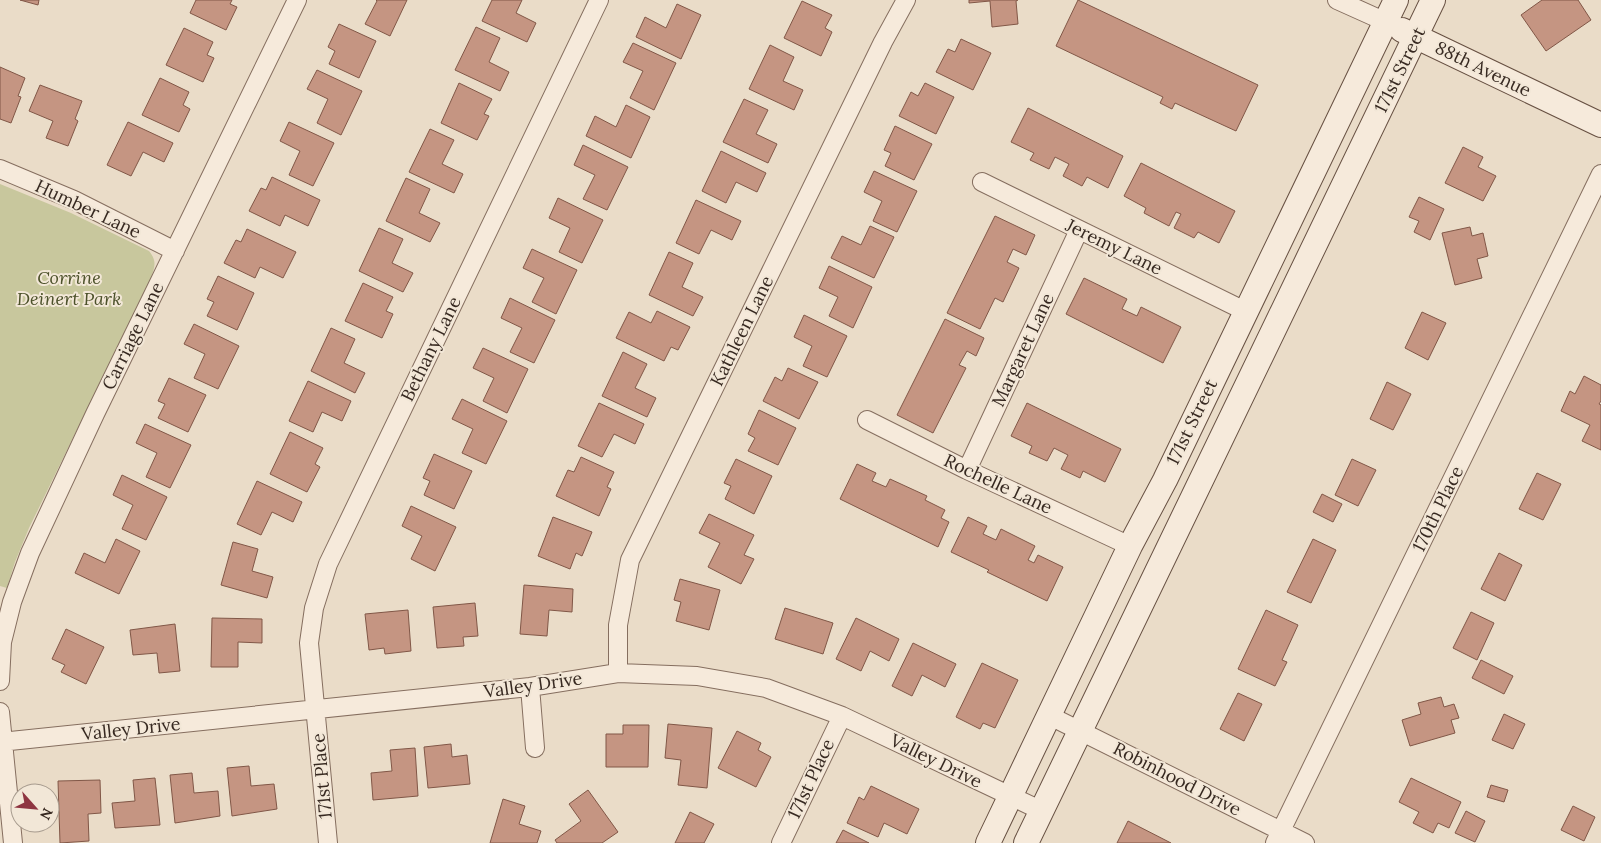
<svg xmlns="http://www.w3.org/2000/svg" width="1601" height="843" font-family="Lora,serif">
<style>
.green{fill:#c8c79d}
.building{fill:#c59582;stroke:#815747}
.lines{fill:none;stroke-linecap:round;stroke-linejoin:round}
.street-casing{stroke:#856e5f;stroke-width:20}
.secondary-casing{stroke:#675042;stroke-width:26}
.street{stroke:#f6eadb;stroke-width:18}
.secondary{stroke:#f6eadb;stroke-width:24}
.labels{text-anchor:middle;stroke-width:4;stroke-linejoin:round;paint-order:stroke}
.street-label{font-size:18px;fill:#372921;stroke:#f2e7d7}
.park-label{font-size:18px;font-style:italic;fill:#4c512a;stroke:#f2e7d7}
</style>
<rect width="100%" height="100%" fill="#eadcc8"/>
<!-- green -->
<path class="green" d="M0,184l71,29 78,38c8,10 6,15 2,27l-122,250 -14,34 -8,26 -7,-2z"/>
<!-- building -->
<path class="building" d="M20,0h19l-1,5z
M196,0h36l-2,4 7,3 -11,23 -36,-17z
M376,0h31l-17,36 -25,-12 12,-23z
M492,0h30l-6,13 20,10 -9,19 -45,-21z
M969,0h49l-2,1 2,23 -26,3 -2,-26 -21,2z
M1078,0l180,85 -22,46 -61,-28 -3,6 -12,-6 3,-6 -107,-51z
M1542,0h36l13,20 -45,31 -25,-36z
M802,1l30,14 -7,13 7,4 -11,24 -37,-18z
M677,4l24,11 -20,44 -45,-22 9,-20 21,11z
M339,24l37,17 -17,37 -30,-14 6,-13 -7,-4z
M476,27l24,11 -11,24 20,10 -9,19 -45,-21z
M184,28l29,14 -6,13 7,3 -11,24 -37,-17z
M961,39l30,14 -18,37 -37,-18 12,-23 7,3z
M633,43l43,20 -22,47 -24,-12 13,-27 -20,-9z
M770,45l24,12 -11,24 20,9 -9,20 -45,-21z
M0,67l25,11 -7,18 3,1 -10,26 -11,-4z
M317,70l45,21 -21,44 -24,-12 11,-24 -21,-10z
M160,78l29,14 -6,13 7,4 -11,23 -37,-17z
M459,83l33,16 -8,15 5,2 -12,24 -36,-17z
M925,83l29,14 -18,37 -37,-18 12,-24 7,4z
M40,85l42,16 -7,18 3,2 -10,25 -22,-8 7,-17 -24,-10z
M744,99l24,11 -12,24 21,10 -9,19 -45,-21z
M626,105l24,12 -19,41 -45,-22 9,-20 21,11z
M1028,108l95,48 -15,32 -21,-11 -5,9 -19,-10 6,-12 -14,-7 -6,12 -19,-9 4,-7 -23,-11z
M128,122l45,21 -9,19 -21,-10 -12,24 -24,-11z
M289,122l45,21 -21,43 -24,-11 11,-24 -20,-10z
M895,126l37,18 -18,36 -29,-14 6,-13 -7,-3z
M430,129l24,11 -12,24 21,10 -9,19 -45,-21z
M583,145l45,22 -21,43 -24,-11 12,-24 -21,-10z
M1463,147l20,10 -5,10 18,9 -13,25 -38,-18z
M721,151l45,22 -9,19 -21,-10 -10,21 -24,-12z
M1141,163l94,48 -16,32 -21,-11 -4,6 -20,-10 7,-14 -5,-2 -7,14 -25,-13 2,-5 -22,-12z
M874,171l43,20 -20,41 -24,-11 9,-20 -18,-9z
M272,177l48,23 -12,26 -23,-11 -5,11 -31,-15 12,-23 5,2z
M406,178l24,11 -11,24 21,10 -10,19 -44,-21z
M1419,197l25,12 -14,31 -16,-8 5,-11 -10,-4z
M558,198l45,22 -21,43 -23,-11 11,-24 -21,-10z
M696,200l45,21 -9,19 -21,-10 -12,24 -23,-11z
M995,216l40,19 -9,20 -13,-6 -6,13 12,6 -16,34 -8,-4 -15,31 -33,-16z
M870,226l24,11 -20,41 -43,-20 11,-22 19,9z
M1470,227l2,9 11,-3 5,23 -11,3 5,19 -27,7 -13,-52z
M379,228l24,11 -11,24 21,10 -10,19 -44,-21z
M247,229l49,23 -13,26 -23,-11 -5,11 -31,-15 12,-23 5,2z
M532,249l45,21 -21,44 -24,-12 12,-24 -21,-10z
M669,252l24,11 -11,24 21,10 -10,19 -44,-21z
M829,266l43,21 -19,41 -24,-12 9,-19 -19,-9z
M218,276l36,17 -17,37 -30,-14 7,-14 -7,-3z
M1084,278l43,21 -5,10 15,7 4,-9 40,20 -18,36 -97,-49z
M363,283l30,14 -7,14 7,3 -11,24 -37,-17z
M510,298l45,22 -21,43 -24,-11 12,-24 -21,-10z
M657,311l33,16 -12,23 -7,-3 -7,14 -48,-23 13,-26 22,11z
M1422,312l24,11 -18,37 -23,-12z
M804,315l43,21 -20,41 -24,-11 9,-20 -18,-9z
M945,319l39,19 -8,18 -9,-5 -8,14 7,3 -33,65 -36,-18z
M194,324l45,22 -21,43 -24,-11 11,-24 -21,-10z
M331,328l24,11 -11,24 21,10 -10,20 -44,-22z
M483,348l45,21 -21,44 -24,-12 11,-23 -21,-10z
M623,352l24,12 -12,24 21,10 -9,19 -45,-21z
M788,368l30,14 -19,37 -36,-18 12,-24 7,4z
M1584,376l17,9v16l-2,3 2,1v45l-19,-9 8,-16 -29,-14 9,-20 5,3z
M169,378l37,17 -18,37 -30,-14 7,-14 -7,-3z
M308,381l43,20 -9,20 -20,-9 -9,20 -24,-11z
M1387,382l24,12 -18,36 -23,-11z
M462,399l45,22 -21,43 -24,-11 11,-24 -21,-10z
M599,403l45,21 -9,20 -21,-10 -12,23 -24,-11z
M1027,403l94,46 -16,33 -22,-11 -3,7 -19,-9 7,-14 -14,-7 -7,13 -18,-8 3,-7 -21,-10z
M759,410l37,18 -18,37 -30,-14 7,-13 -7,-4z
M145,424l46,21 -21,43 -24,-11 11,-24 -21,-10z
M290,432l33,16 -8,16 5,3 -13,25 -37,-18z
M434,454l38,17 -18,38 -30,-14 6,-14 -7,-3z
M581,457l33,15 -7,15 4,2 -12,27 -43,-20 12,-26 6,2z
M736,459l36,17 -18,38 -29,-15 6,-13 -7,-3z
M1352,459l24,11 -18,36 -23,-11z
M857,464l19,9 -4,8 14,6 4,-8 37,17 -2,4 20,10 -4,8 8,4 -11,25 -98,-48z
M1537,473l24,11 -18,36 -24,-11z
M122,475l45,22 -21,43 -24,-11 11,-24 -20,-10z
M257,481l45,21 -9,20 -21,-10 -11,23 -24,-11z
M1322,494l20,10 -9,18 -20,-10z
M411,506l45,21 -21,44 -24,-12 11,-23 -20,-10z
M709,514l45,21 -10,20 10,4 -13,25 -33,-17 12,-24 -21,-10z
M553,517l39,15 -10,24 -6,-3 -6,16 -32,-13z
M968,517l19,9 -4,8 13,6 5,-11 34,17 -7,14 6,3 4,-8 25,12 -16,34 -60,-29 2,-2 -38,-18z
M116,539l24,12 -21,43 -44,-21 9,-20 21,10z
M1313,539l23,11 -25,53 -24,-11z
M233,542l25,7 -6,22 21,6 -6,21 -46,-13z
M1499,553l23,12 -17,36 -24,-12z
M680,579l40,11 -11,40 -33,-9 5,-19 -7,-2z
M524,585l49,4 -1,23 -23,-2 -2,26 -27,-2z
M475,603l3,33 -15,1 1,9 -27,2 -4,-41z
M785,608l48,15 -10,31 -48,-15z
M408,610l3,41 -26,3 -1,-6 -15,2 -4,-36z
M1266,610l32,15 -16,35 5,2 -12,24 -37,-17z
M1471,612l23,11 -17,37 -24,-12z
M212,618l50,1v24l-24,-1v25h-27z
M856,618l43,21 -10,22 -19,-10 -9,20 -25,-12z
M175,624l5,47 -21,2 -2,-20 -24,2 -3,-25z
M66,629l38,18 -18,37 -25,-12 4,-7 -13,-6z
M913,643l43,21 -11,23 -23,-12 -10,21 -20,-10z
M1481,660l32,16 -9,18 -32,-16z
M982,663l36,17 -23,48 -12,-5 -3,6 -24,-12z
M1238,693l24,11 -18,37 -24,-12z
M1441,697l3,10 10,-3 5,14 -8,2 4,13 -45,13 -8,-26 19,-6 -3,-11z
M1504,714l21,10 -12,25 -21,-9z
M668,724l44,4 -5,60 -29,-3 3,-25 -16,-2z
M623,725h26l-1,42h-42v-33h17z
M737,731l24,12 -3,7 13,7 -15,30 -38,-19z
M451,744l1,13 15,-2 3,29 -42,4 -4,-41z
M415,748l3,48 -45,4 -2,-27 21,-2 -2,-21z
M249,766l2,20 23,-2 3,25 -45,7 -5,-48z
M192,773l2,20 24,-2 2,25 -45,7 -5,-48z
M155,778l5,47 -45,3 -3,-25 23,-2 -2,-21z
M1411,778l50,24 -12,26 -11,-5 -5,10 -20,-10 6,-11 -20,-10z
M100,780l1,33 -13,1 1,27 -29,2 -2,-62z
M1491,785l17,5 -4,12 -17,-5z
M871,786l48,23 -12,25 -23,-11 -6,14 -31,-14 12,-26 5,3z
M588,790l30,42 -16,11h-45l-2,-3 26,-19 -12,-17z
M503,799l22,7 -6,18 22,7 -4,12h-47z
M1573,806l22,11 -11,24 -23,-11z
M1466,811l19,10 -10,21 -20,-9z
M690,812l24,12 -10,19h-29z
M1128,821l43,22h-54z
M843,830l26,13h-33z"/>
<g class="lines">
<!-- street casing -->
<g class="street-casing">
<path id="street" d="M1337,0l49,22
M0,169l74,31 101,51
M982,182l263,129
M867,420l100,50 163,76
M967,470l112,-240
M618,673v-48l12,-65 253,-518 23,-42
M0,681l2,-39 10,-40 18,-49 65,-139 202,-414
M530,687l5,61
M0,712l13,131
M1048,715l257,128
M0,742l530,-55 88,-14 79,3 69,12 76,28 200,95
M328,843l-19,-200 5,-35 14,-44 271,-564
M781,843l61,-127
M1275,843l326,-669"/>
</g>
<!-- secondary casing -->
<g class="secondary-casing">
<path id="secondary" d="M1402,30l199,95
M988,843l142,-297 35,-66 231,-480
M1026,843l407,-843"/>
</g>
<!-- street -->
<use href="#street" class="street"/>
<!-- secondary -->
<use href="#secondary" class="secondary"/>
</g>
<g class="labels">
<!-- street labels -->
<g class="street-label">
<text transform="translate(1483 69) rotate(26)" y="6">88th Avenue</text>
<text transform="translate(1400 70) rotate(-64)" y="6">171st Street</text>
<text transform="translate(88 209) rotate(25)" y="6">Humber Lane</text>
<text transform="translate(1114 247) rotate(26)" y="6">Jeremy Lane</text>
<text transform="translate(742 331) rotate(-64)" y="6">Kathleen Lane</text>
<text transform="translate(133 336) rotate(-64)" y="6">Carriage Lane</text>
<text transform="translate(431 349) rotate(-64)" y="6">Bethany Lane</text>
<text transform="translate(1023 350) rotate(-65)" y="6">Margaret Lane</text>
<text transform="translate(1192 422) rotate(-64)" y="6">171st Street</text>
<text transform="translate(998 484) rotate(25)" y="6">Rochelle Lane</text>
<text transform="translate(1438 509) rotate(-64)" y="6">170th Place</text>
<text transform="translate(533 685) rotate(-8)" y="6">Valley Drive</text>
<text transform="translate(131 729) rotate(-6)" y="6">Valley Drive</text>
<text transform="translate(936 761) rotate(26)" y="6">Valley Drive</text>
<text transform="translate(322 776) rotate(-95)" y="6">171st Place</text>
<text transform="translate(811 779) rotate(-65)" y="6">171st Place</text>
<text transform="translate(1177 779) rotate(27)" y="6">Robinhood Drive</text>
</g>
<!-- park labels -->
<g class="park-label">
<text x="69" y="284">Corrine<tspan x="69" dy="21">Deinert Park</tspan></text>
</g>
</g>
<!-- north arrow -->
<g transform="translate(35 808) rotate(117)"><circle r="24" fill="#f2e7d7" stroke="#a79b8e"/>
<path d="M0-4L9 19L0 12L-9 19Z" fill="#8e3541"/>
<text y="-8" font-size="14" font-weight="bold" text-anchor="middle" fill="#372921">N</text>
</g>
</svg>
